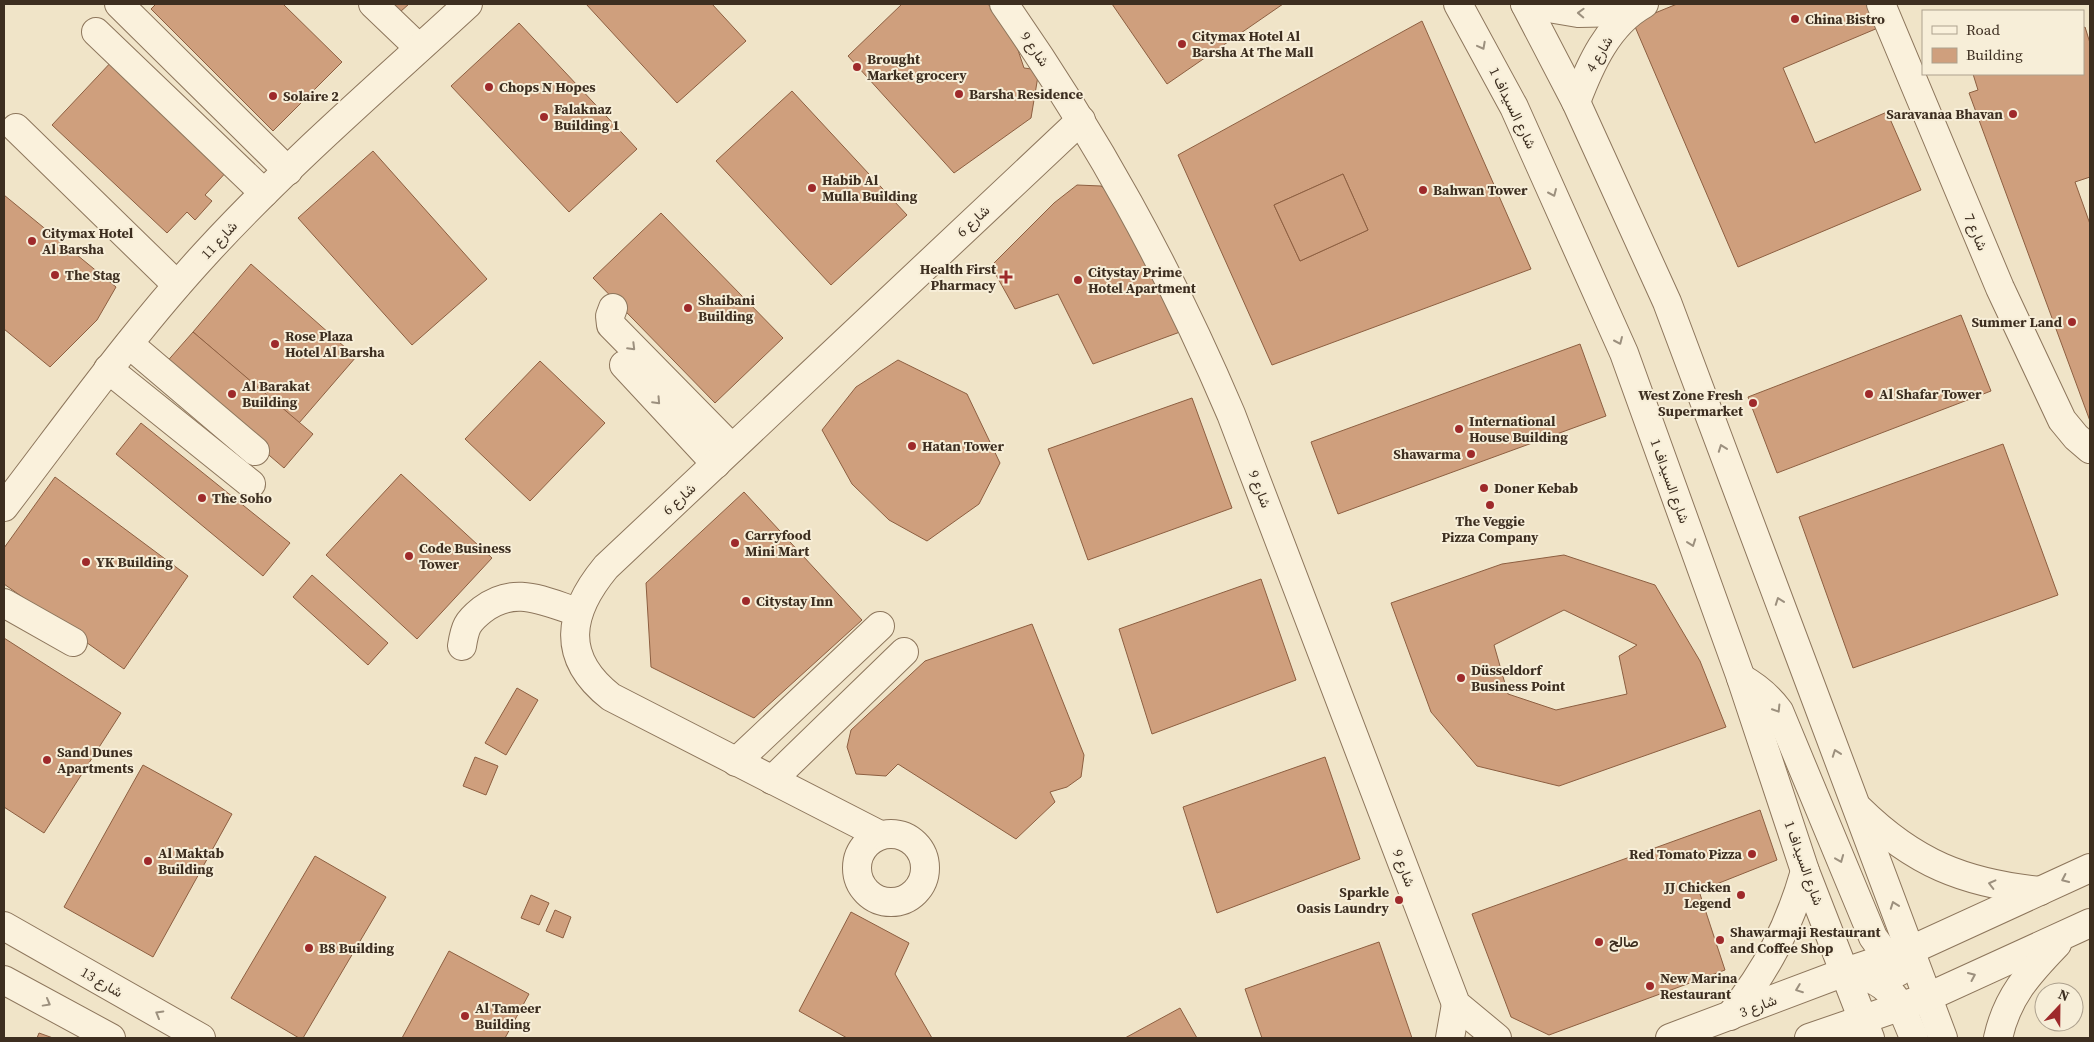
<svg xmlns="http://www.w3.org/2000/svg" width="2094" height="1042" font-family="'Source Serif 4',Vazirmatn,serif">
<rect width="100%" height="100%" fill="#f0e4c8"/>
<!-- building -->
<g fill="#cf9f7d" stroke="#8d5f41" fill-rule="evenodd">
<polygon points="156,4 283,4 342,62 273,131 151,9"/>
<polygon points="392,4 409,4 400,12"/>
<polygon points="586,4 712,4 746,41 677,103"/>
<polygon points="902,4 988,4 992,9 998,4 1017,47 1024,68 1039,70 1031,118 954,173 848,56"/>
<polygon points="1112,4 1283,4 1167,84"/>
<polygon points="1677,4 1876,4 1885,25 1783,68 1815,143 1887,112 1921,190 1738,267 1633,22"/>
<path d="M1422 21 1531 269 1272 365 1178 155ZM1343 174 1368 230 1300 261 1274 205Z"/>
<polygon points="519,23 637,149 569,212 451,86"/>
<polygon points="2085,27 2090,43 2090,177 2075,182 2090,224 2090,421 1969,93 1978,90 1973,74 2083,74 2083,28"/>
<polygon points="114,59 230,168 205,195 212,201 195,220 187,212 167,233 52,125"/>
<polygon points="792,91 907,215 831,285 716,161"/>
<polygon points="373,151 487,279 412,345 298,218"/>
<polygon points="1343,174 1368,230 1300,261 1274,205"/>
<polygon points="1077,185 1101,186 1120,201 1180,332 1093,364 1058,294 1015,309 991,266 1054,203"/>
<polygon points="4,195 116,287 97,320 50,367 4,329"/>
<polygon points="661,213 783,338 715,403 593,278"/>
<polygon points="251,264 356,357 299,423 193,332"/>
<polygon points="1961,315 1991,391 1777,473 1748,397"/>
<polygon points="193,332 313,434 284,468 164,365"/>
<polygon points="1580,344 1606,416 1338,514 1311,442"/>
<polygon points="898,360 967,394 1000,463 979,504 927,541 889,520 852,484 822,430 856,387"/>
<polygon points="540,361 605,423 530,501 465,439"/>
<polygon points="1192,398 1232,508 1088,560 1048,449"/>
<polygon points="141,423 290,543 263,576 116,454"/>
<polygon points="2003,444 2058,595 1853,668 1799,517"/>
<polygon points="401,474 492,558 417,639 326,555"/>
<polygon points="55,477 188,576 124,669 4,584 4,548"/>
<polygon points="744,492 862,620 754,718 651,667 646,583"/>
<path d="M1564 555 1655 585 1700 661 1726 727 1559 786 1477 766 1431 712 1391 603 1502 564ZM1564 610 1637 645 1619 656 1627 694 1556 710 1508 694 1494 645Z"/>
<polygon points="312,575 388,643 368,665 293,597"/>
<polygon points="1261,579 1296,680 1152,734 1119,629"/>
<polygon points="1032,624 1084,755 1081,777 1067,787 1050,792 1055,802 1016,839 898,764 886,776 856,774 847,747 851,730 925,661"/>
<polygon points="4,638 121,713 44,833 4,807"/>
<polygon points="517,688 538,700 506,755 485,743"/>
<polygon points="475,757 498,766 486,795 463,786"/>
<polygon points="1325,757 1360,859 1217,913 1183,807"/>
<polygon points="143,765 232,814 153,957 64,907"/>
<polygon points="1760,810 1777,860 1699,891 1725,970 1549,1035 1511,1017 1472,914"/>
<polygon points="315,856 386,897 303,1038 299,1038 231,998"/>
<polygon points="531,895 549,903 539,925 521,918"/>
<polygon points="555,910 571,917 563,938 546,931"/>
<polygon points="851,912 909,943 895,974 932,1038 847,1038 799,1011"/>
<polygon points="1379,942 1412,1038 1262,1038 1245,989"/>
<polygon points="449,951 529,994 505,1038 402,1038"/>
<polygon points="1180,1008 1197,1038 1125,1038"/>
<polygon points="39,1033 53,1038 37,1038"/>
</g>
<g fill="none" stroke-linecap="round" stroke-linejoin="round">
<defs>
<g id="minor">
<polyline points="119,4 288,171"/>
<polyline points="373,4 419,48"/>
<path d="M1004 4C1096 136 1168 266 1231 414L1456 1004 1497 1038"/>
<polyline points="1458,4 1514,107 1624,353 1741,678 1805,871 1870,1038"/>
<polyline points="1525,4 1576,102 1667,302 1943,1038"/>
<polyline points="1525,4 1578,13 1630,12"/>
<polyline points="1881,4 2000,288 2062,420 2076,437 2090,449"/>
<polyline points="96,32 264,193"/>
<path d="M1576 102C1590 65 1608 24 1644 4"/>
<polyline points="16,128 177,285"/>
<polyline points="613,308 610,316 611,325 732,448"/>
<polyline points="129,344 255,451"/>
<polyline points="624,365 716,464"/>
<polyline points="108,369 251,484"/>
<path d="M4 507C70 421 133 332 207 252 288 164 380 85 468 4"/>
<polyline points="4,603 73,642"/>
<path d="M462 646C465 627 467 622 482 610 515 585 542 601 578 612"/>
<path d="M1741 678C1757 687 1768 696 1779 711L1873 937 1898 972"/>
<polyline points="736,762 880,626"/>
<polyline points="772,780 904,652"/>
<path d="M1859 809C1914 863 1964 883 2040 891"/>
<circle cx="891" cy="868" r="34"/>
<path d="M880 835 611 697C560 657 568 613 606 567L1081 120"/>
<polyline points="4,926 201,1038"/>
<path d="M1845 972C1890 978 1899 1000 1914 1038"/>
<polyline points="4,980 111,1038"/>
<path d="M1730 1016C1767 970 1789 927 1805 871"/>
<polyline points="1450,1038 1456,1004"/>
<polyline points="1670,1038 1845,972 1911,950 2090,868"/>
<polyline points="1809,1038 1928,997 2090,923"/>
<path d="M1998 1038C2007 997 2028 974 2057 944"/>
</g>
</defs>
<!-- minor casing -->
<use href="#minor" stroke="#8d765c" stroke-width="30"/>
<!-- minor -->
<use href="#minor" stroke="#faf1dc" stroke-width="28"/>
</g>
<!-- one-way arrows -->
<defs><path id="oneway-chevron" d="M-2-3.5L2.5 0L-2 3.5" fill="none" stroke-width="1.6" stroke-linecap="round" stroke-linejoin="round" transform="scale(1.25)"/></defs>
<g stroke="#9c907e">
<use href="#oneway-chevron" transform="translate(1581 13) rotate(-178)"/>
<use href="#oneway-chevron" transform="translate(1482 46) rotate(62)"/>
<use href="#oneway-chevron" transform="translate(1553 193) rotate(66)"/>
<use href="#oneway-chevron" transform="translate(1619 341) rotate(66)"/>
<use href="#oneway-chevron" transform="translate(632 347) rotate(45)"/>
<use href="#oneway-chevron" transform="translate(657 401) rotate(47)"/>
<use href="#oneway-chevron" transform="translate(1722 448) rotate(-110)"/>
<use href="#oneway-chevron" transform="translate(1692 543) rotate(70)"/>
<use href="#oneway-chevron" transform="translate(1779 601) rotate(-110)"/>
<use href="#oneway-chevron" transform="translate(1777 709) rotate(58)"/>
<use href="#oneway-chevron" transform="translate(1836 753) rotate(-110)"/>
<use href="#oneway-chevron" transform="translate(1840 859) rotate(68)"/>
<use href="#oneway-chevron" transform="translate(2065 879) rotate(155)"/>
<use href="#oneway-chevron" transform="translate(1992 884) rotate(-166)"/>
<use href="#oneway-chevron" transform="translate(1894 905) rotate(-110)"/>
<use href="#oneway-chevron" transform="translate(1972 976) rotate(-24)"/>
<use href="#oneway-chevron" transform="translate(1799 989) rotate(159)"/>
<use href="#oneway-chevron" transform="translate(47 1003) rotate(29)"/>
<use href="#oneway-chevron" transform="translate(159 1014) rotate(-150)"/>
</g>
<!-- markers -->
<g fill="#9e2a2b" stroke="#f7eed8" stroke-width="2">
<circle cx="1795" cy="19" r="5"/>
<circle cx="1182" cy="44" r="5"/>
<circle cx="857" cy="67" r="5"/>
<circle cx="489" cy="87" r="5"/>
<circle cx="959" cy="94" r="5"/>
<circle cx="273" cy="96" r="5"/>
<circle cx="2013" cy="114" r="5"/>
<circle cx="544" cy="117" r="5"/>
<circle cx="812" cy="188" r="5"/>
<circle cx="1423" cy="190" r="5"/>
<circle cx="32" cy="241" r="5"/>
<circle cx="55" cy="275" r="5"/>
<path d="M1003.5 269.5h5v5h5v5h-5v5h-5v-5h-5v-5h5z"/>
<circle cx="1078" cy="280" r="5"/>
<circle cx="688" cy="308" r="5"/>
<circle cx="2072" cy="322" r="5"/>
<circle cx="275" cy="344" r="5"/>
<circle cx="232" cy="394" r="5"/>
<circle cx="1869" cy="394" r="5"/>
<circle cx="1753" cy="403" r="5"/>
<circle cx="1459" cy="429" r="5"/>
<circle cx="912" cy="446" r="5"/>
<circle cx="1471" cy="454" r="5"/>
<circle cx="1484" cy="488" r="5"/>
<circle cx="202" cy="498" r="5"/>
<circle cx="1490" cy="505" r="5"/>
<circle cx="735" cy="543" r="5"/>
<circle cx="409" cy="556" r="5"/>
<circle cx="86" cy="562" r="5"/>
<circle cx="746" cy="601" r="5"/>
<circle cx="1461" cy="678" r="5"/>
<circle cx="47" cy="760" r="5"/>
<circle cx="1752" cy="854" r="5"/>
<circle cx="148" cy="861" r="5"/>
<circle cx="1741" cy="895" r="5"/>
<circle cx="1399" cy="900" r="5"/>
<circle cx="1720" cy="940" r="5"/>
<circle cx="1599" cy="942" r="5"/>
<circle cx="309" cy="948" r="5"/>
<circle cx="1650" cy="986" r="5"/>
<circle cx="465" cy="1016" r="5"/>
</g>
<g text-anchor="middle" stroke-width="4" stroke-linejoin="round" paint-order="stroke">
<!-- poi labels -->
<g font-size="14" font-weight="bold" fill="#3d2e20" stroke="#f7eed8" text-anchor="start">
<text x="1805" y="24">China Bistro</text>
<text x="1192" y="41">Citymax Hotel Al<tspan x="1192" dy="16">Barsha At The Mall</tspan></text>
<text x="867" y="64">Brought<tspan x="867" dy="16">Market grocery</tspan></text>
<text x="499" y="92">Chops N Hopes</text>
<text x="969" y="99">Barsha Residence</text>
<text x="283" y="101">Solaire 2</text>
<text x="554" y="114">Falaknaz<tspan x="554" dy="16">Building 1</tspan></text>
<text x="2003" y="119" text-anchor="end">Saravanaa Bhavan</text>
<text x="822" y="185">Habib Al<tspan x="822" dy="16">Mulla Building</tspan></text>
<text x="1433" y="195">Bahwan Tower</text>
<text x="42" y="238">Citymax Hotel<tspan x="42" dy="16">Al Barsha</tspan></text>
<text x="996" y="274" text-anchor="end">Health First<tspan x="996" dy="16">Pharmacy</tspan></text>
<text x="1088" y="277">Citystay Prime<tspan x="1088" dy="16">Hotel Apartment</tspan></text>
<text x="65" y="280">The Stag</text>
<text x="698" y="305">Shaibani<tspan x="698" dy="16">Building</tspan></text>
<text x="2062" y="327" text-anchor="end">Summer Land</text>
<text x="285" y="341">Rose Plaza<tspan x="285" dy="16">Hotel Al Barsha</tspan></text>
<text x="242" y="391">Al Barakat<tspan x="242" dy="16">Building</tspan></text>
<text x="1879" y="399">Al Shafar Tower</text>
<text x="1743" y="400" text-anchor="end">West Zone Fresh<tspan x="1743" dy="16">Supermarket</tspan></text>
<text x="1469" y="426">International<tspan x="1469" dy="16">House Building</tspan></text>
<text x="922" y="451">Hatan Tower</text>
<text x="1461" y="459" text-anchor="end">Shawarma</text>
<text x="1494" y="493">Doner Kebab</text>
<text x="212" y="503">The Soho</text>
<text x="1490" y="526" text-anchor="middle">The Veggie<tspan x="1490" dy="16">Pizza Company</tspan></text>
<text x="745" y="540">Carryfood<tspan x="745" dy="16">Mini Mart</tspan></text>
<text x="419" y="553">Code Business<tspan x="419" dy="16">Tower</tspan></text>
<text x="96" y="567">YK Building</text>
<text x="756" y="606">Citystay Inn</text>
<text x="1471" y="675">Düsseldorf<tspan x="1471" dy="16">Business Point</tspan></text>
<text x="57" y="757">Sand Dunes<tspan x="57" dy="16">Apartments</tspan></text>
<text x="158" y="858">Al Maktab<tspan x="158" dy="16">Building</tspan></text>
<text x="1742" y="859" text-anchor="end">Red Tomato Pizza</text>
<text x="1731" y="892" text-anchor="end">JJ Chicken<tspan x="1731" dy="16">Legend</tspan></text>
<text x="1389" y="897" text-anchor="end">Sparkle<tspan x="1389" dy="16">Oasis Laundry</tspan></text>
<text x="1730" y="937">Shawarmaji Restaurant<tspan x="1730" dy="16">and Coffee Shop</tspan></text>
<text x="1609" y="947">صالح</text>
<text x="319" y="953">B8 Building</text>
<text x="1660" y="983">New Marina<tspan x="1660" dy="16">Restaurant</tspan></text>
<text x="475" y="1013">Al Tameer<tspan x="475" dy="16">Building</tspan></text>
</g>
<!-- street labels -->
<g font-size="14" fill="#3d2e20" stroke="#f7eed8">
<text transform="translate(1035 49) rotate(56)" y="5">شارع 9</text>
<text transform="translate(1599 54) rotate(-59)" y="5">شارع 4</text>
<text transform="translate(1513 108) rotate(64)" y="5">شارع السيداف 1</text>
<text transform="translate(973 221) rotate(-43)" y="5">شارع 6</text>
<text transform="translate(1976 232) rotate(67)" y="5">شارع 7</text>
<text transform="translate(219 240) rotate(-47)" y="5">شارع 11</text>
<text transform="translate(1670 481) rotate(70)" y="5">شارع السيداف 1</text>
<text transform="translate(1260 489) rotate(69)" y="5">شارع 9</text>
<text transform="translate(679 499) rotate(-43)" y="5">شارع 6</text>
<text transform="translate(1804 863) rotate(70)" y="5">شارع السيداف 1</text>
<text transform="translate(1404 868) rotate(69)" y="5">شارع 9</text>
<text transform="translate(102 982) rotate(30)" y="5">شارع 13</text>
<text transform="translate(1758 1006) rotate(-21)" y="5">شارع 3</text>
</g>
</g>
<!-- border -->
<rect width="2094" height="1042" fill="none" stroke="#3d2e20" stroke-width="10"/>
<!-- legend -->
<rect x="1922" y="10" width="162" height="65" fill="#f7eed8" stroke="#ada18e"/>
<rect x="1932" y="26" width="25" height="8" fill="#faf1dc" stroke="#ada18e"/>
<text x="1966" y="35" font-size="15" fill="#3d2e20">Road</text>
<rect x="1932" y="48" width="25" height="15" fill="#cf9f7d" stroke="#ada18e"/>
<text x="1966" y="60" font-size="15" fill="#3d2e20">Building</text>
<!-- north arrow -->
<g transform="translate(2059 1007) rotate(22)"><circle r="24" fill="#f7eed8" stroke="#ada18e"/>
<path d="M0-4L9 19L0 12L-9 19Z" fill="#9e2a2b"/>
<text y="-8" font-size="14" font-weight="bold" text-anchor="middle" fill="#3d2e20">N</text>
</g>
</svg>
